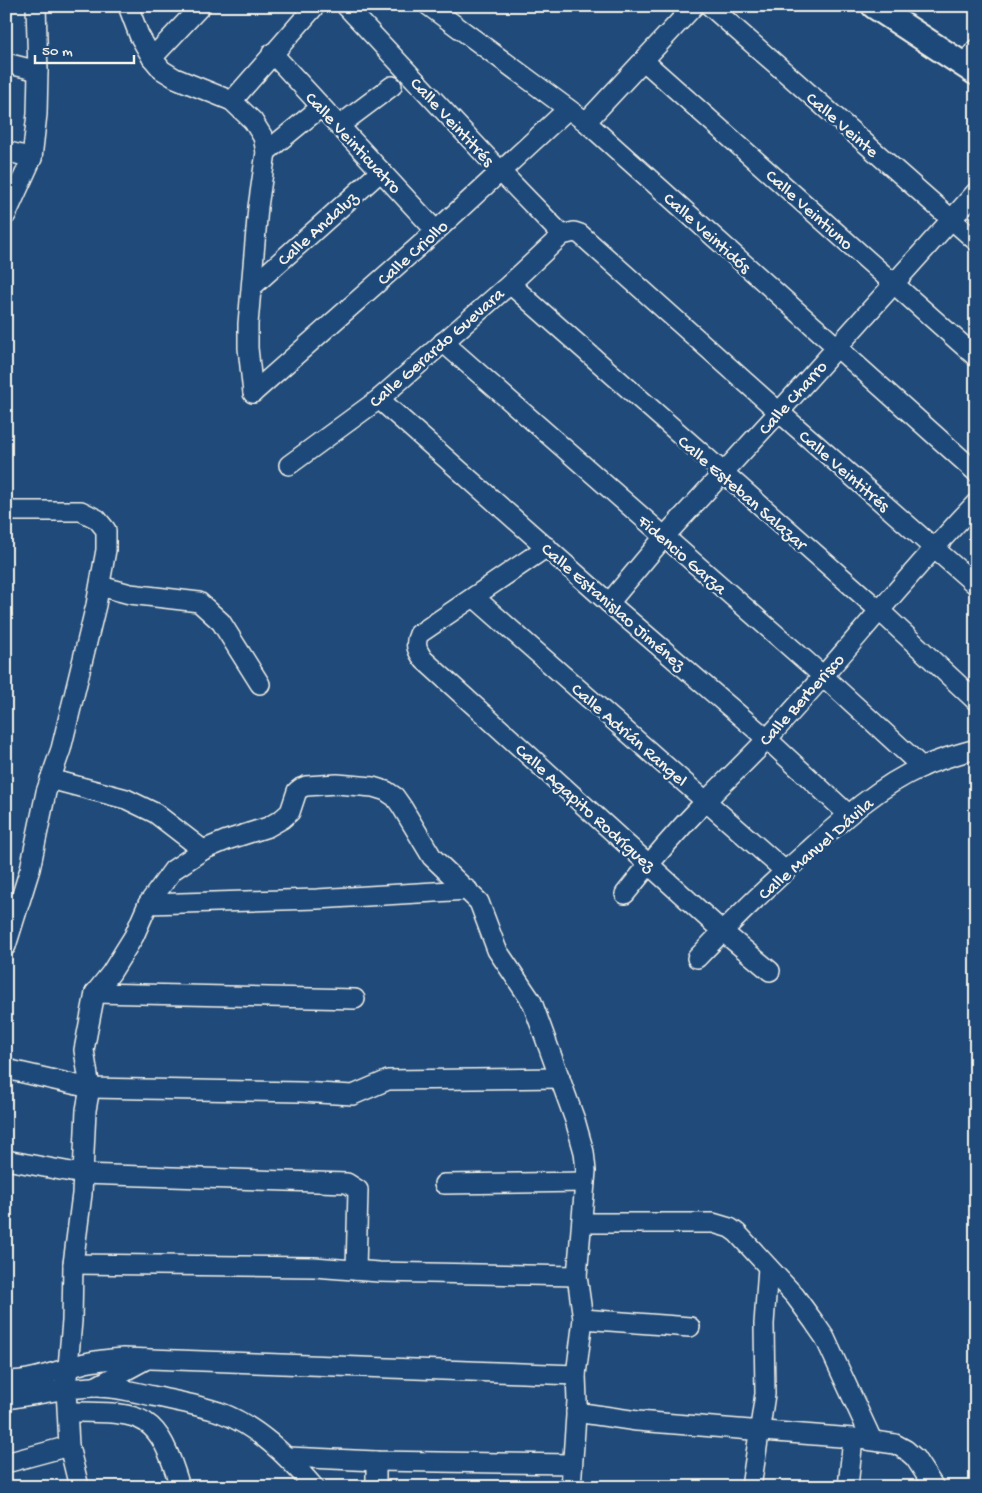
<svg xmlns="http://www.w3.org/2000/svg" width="982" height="1493" font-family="'Gochi Hand',sans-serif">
<rect width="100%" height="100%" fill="#1f4a7a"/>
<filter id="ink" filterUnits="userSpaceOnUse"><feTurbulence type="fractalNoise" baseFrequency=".02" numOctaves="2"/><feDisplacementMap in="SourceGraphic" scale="10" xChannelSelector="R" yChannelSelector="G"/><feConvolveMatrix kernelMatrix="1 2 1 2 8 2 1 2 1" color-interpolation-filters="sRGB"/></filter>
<g filter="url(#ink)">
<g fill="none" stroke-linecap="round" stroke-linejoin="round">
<defs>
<g id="minor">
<polyline points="128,6 139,35 152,58 162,70 175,78 232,101 253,121 263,137 266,152 258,207 248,324 248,348 253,393"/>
<polyline points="346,6 501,172 562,235"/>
<polyline points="429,6 586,122 976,472"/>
<polyline points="710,6 976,241"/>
<polyline points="272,53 436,231"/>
<polyline points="152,58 201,6"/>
<polyline points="644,61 976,357"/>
<polyline points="6,63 38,71"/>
<polyline points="964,65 976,49"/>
<polyline points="232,101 315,6"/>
<polyline points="586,122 694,6"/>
<polyline points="340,125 392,86"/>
<polyline points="6,151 32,158"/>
<polyline points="266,152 321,107"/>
<polyline points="6,215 32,158 37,114 38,71 36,6"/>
<polyline points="510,284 880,611 976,701"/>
<polyline points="253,286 381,171"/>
<polyline points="443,342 823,676 922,767"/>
<polyline points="253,393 436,231 568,109"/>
<polyline points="379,399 609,603 767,739 848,814"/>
<polyline points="289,465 379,399 510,284 562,235 574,232 580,234 779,412 976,585"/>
<polyline points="6,511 81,511 97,519 106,530 106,550 96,605 61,749 46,792 30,869 6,946"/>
<path d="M547 547 419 634C414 644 417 651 424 660L722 931 770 971"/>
<polyline points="100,586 130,594 199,602 221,622 260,684"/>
<polyline points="474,597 785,871"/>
<polyline points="609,603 664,537 779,412 976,192"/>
<polyline points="50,779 126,799 155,813 203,850"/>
<path d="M625 894C650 862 678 830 707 800 727 779 748 760 768 738 839 661 904 578 976 503"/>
<polyline points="148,904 317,899 468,890"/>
<path d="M697 958C733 920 770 884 809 850 843 819 879 786 922 767 939 759 958 754 976 749"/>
<polyline points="95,993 355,999"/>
<polyline points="6,1069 90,1088 300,1092 353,1095 388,1080 560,1078"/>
<polyline points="6,1160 82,1174 347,1183 358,1190 356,1270"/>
<polyline points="444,1184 585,1182"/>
<polyline points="582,1223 713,1223 730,1228 737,1233 795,1296 814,1322 825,1338 872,1440"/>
<polyline points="73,1264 314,1267 379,1272 577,1276"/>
<polyline points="583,1319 690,1327"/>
<path d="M6 1381C35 1381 58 1370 85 1363 98 1360 111 1359 124 1358L576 1375"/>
<polyline points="95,1387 147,1359"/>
<path d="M6 1399C35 1395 64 1388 93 1387 113 1386 134 1392 153 1396 175 1401 198 1405 219 1412 258 1426 288 1457 314 1487"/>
<path d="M68 1412C143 1413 157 1410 180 1487"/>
<polyline points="576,1412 637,1421 853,1438 895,1444 906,1450 915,1458 934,1487"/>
<polyline points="288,1457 376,1461 572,1464"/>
<polyline points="376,1461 376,1487"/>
<polyline points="6,1463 69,1446"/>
<polyline points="79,1487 69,1446 66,1389 72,1321 73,1264 82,1194 86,1110 90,1088 84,1050 95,993 111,973 134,936 148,904 173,870 203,850 227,840 268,827 282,819 290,812 297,791 301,788 306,786 337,784 373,787 386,791 395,797 402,807 432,857 479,902 497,950 532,1002 575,1120 584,1152 586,1171 577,1276 583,1319 576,1375 577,1401 571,1487"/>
<polyline points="751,1487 765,1394 764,1324 768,1267"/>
<polyline points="848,1487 853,1438"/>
</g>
<polyline id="major" points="874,6 976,73"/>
</defs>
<!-- minor casing -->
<use href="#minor" stroke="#f4f1e8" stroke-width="22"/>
<!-- major casing -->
<use href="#major" stroke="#f4f1e8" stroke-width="28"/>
<!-- minor -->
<use href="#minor" stroke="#1f4a7a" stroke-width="19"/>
<!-- major -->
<use href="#major" stroke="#1f4a7a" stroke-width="24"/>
</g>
</g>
<g text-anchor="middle" stroke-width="5" stroke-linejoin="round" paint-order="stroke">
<!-- street labels -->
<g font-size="18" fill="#f4f1e8" stroke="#1f4a7a">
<text transform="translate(453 121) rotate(47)" y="6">Calle Veintitrés</text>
<text transform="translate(843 124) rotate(41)" y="6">Calle Veinte</text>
<text transform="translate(354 142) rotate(47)" y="6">Calle Veinticuatro</text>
<text transform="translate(810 209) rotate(42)" y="6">Calle Veintiuno</text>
<text transform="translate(317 228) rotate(-42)" y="6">Calle Andaluz</text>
<text transform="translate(708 232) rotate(42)" y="6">Calle Veintidós</text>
<text transform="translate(412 252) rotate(-42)" y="6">Calle Criollo</text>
<text transform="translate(436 347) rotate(-41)" y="6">Calle Gerardo Guevara</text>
<text transform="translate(792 397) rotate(-48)" y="6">Calle Charro</text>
<text transform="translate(845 470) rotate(41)" y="6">Calle Veintitrés</text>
<text transform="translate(743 492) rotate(41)" y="6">Calle Esteban Salazar</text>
<text transform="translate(683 554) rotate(41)" y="6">Fidencio Garza</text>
<text transform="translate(614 606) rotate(41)" y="6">Calle Estanislao Jiménez</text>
<text transform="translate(801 699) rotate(-48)" y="6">Calle Berberisco</text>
<text transform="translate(630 734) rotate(41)" y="6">Calle Adrián Rangel</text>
<text transform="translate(586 807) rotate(42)" y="6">Calle Agapito Rodríguez</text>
<text transform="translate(815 848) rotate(-41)" y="6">Calle Manuel Dávila</text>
</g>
</g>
<!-- margin -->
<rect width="982" height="1493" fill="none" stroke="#1f4a7a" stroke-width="25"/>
<rect x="12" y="12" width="957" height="1468" fill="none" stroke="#f4f1e8" stroke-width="2" filter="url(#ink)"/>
<!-- scale -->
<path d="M35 55v8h99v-8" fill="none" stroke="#f4f1e8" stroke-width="2.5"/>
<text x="42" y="55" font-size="15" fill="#f4f1e8" stroke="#1f4a7a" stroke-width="4" paint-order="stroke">50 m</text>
</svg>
